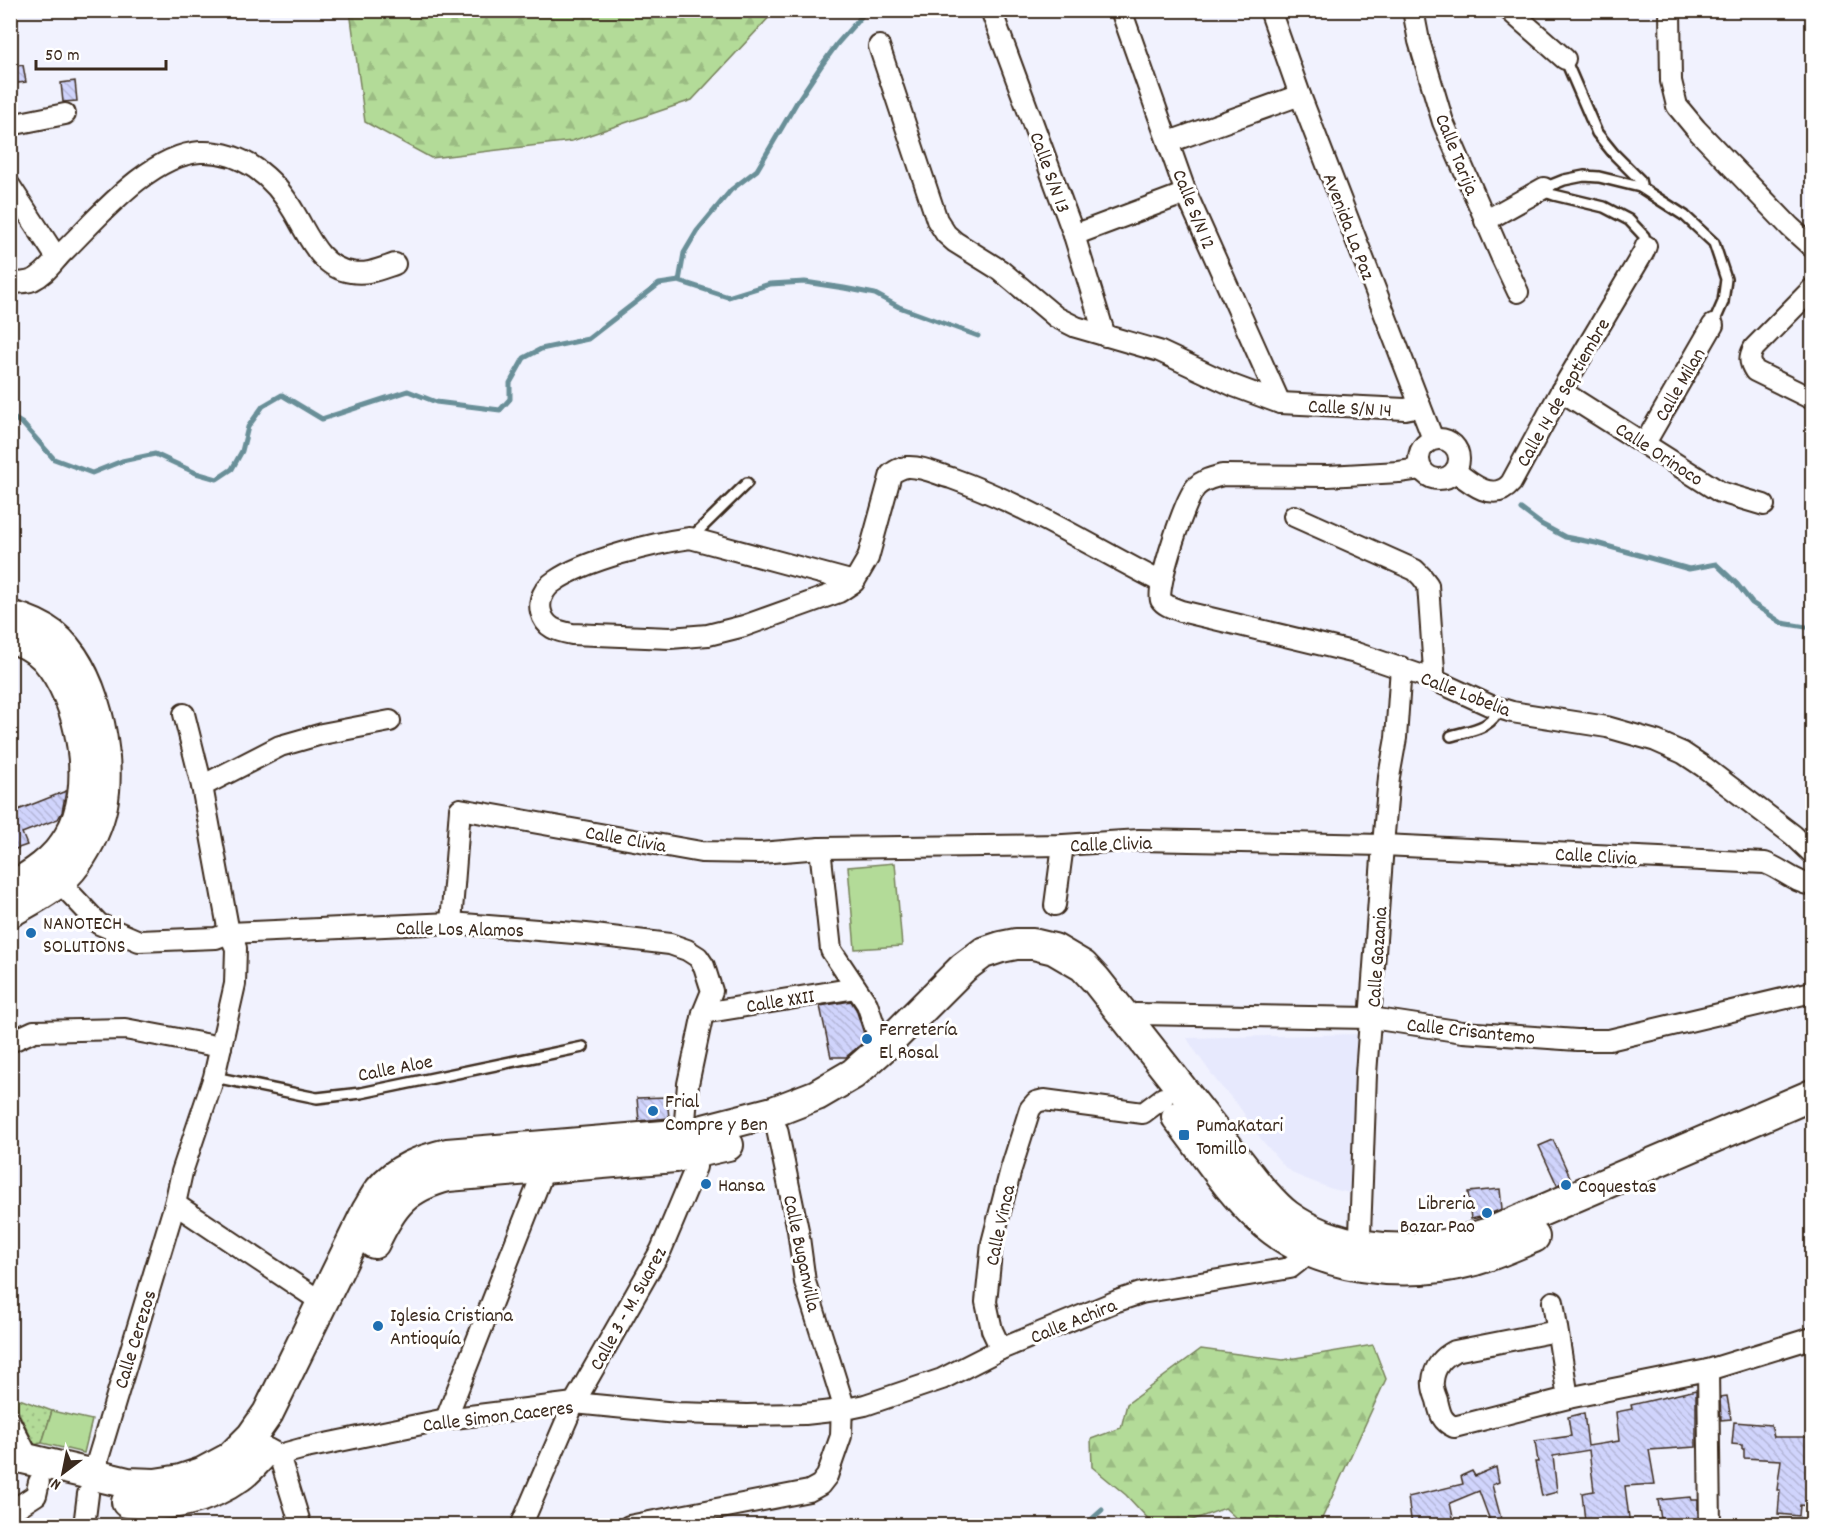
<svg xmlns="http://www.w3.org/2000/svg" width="1823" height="1536" font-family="Dekko,sans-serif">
<defs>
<pattern id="grass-dots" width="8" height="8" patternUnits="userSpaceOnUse" patternTransform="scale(1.5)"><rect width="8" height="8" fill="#b3db98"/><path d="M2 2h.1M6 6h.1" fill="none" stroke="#9bbc83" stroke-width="1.8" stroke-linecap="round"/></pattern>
<pattern id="forest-firs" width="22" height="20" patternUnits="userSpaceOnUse" patternTransform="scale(1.5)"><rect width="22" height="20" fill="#b3db98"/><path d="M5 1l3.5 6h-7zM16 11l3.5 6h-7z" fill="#9bbc83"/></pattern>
<pattern id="building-back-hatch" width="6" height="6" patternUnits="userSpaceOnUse" patternTransform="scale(1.5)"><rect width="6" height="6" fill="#d0d4fc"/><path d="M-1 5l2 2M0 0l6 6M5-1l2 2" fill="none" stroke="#b4b6d8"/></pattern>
</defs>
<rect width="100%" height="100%" fill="#f1f2fe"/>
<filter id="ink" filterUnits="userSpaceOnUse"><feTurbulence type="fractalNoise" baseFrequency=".0167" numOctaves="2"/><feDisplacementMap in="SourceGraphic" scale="12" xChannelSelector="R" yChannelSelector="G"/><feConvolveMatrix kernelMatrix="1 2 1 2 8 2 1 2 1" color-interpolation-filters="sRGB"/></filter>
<g filter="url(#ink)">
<!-- built -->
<polygon fill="#e7e9fd" points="1359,1034 1350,1193 1332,1189 1296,1175 1285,1167 1261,1139 1238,1105 1218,1083 1193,1048 1187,1038"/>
<!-- grass -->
<polygon fill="url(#grass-dots)" stroke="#77825b" stroke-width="1.5" points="11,1397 14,1397 52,1411 42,1443 35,1445"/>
<!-- forest -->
<g fill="url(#forest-firs)" stroke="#77825b" stroke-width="1.5">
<polygon points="350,11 350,10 775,11 692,100 572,141 431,158 365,122"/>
<polygon points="1373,1345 1386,1379 1319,1525 1244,1525 1225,1508 1179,1525 1154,1525 1126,1495 1092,1467 1091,1439 1121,1428 1127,1404 1201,1349 1283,1360"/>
</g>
<!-- pitch -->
<g fill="#b3db98" stroke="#77825b" stroke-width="1.5">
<polygon points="895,863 902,946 855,949 848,867"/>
<polygon points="52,1411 92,1420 84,1453 42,1443"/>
</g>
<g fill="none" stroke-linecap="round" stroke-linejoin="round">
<!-- stream -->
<g stroke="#698f98" stroke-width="5">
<polyline points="679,281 684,253 697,231 731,190 757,170 797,102 821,66 837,44 867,10"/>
<polyline points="10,416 23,424 54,459 92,473 122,461 155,454 196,473 217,479 232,469 242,451 248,427 263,406 282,395 322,419 408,391 436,402 500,410 510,399 510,383 524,358 541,349 588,339 659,284 679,281 728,297 770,284 805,282 844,288 875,294 899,307 978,336"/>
<polyline points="1521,509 1541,524 1565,537 1596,543 1689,569 1716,564 1737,584 1752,603 1782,623 1812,628"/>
<polyline points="1084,1526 1102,1510"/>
</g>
</g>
<!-- building -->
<g fill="url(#building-back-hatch)" stroke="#3b2a1e" stroke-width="1.5">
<polygon points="23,65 26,82 10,84 10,67"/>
<polygon points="75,81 77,101 63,102 61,83"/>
<polygon points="66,791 62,812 58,819 22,833 27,845 10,851 10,807 13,812"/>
<polygon points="851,1001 856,1009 866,1040 846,1057 831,1057 820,1006"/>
<polygon points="667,1097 669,1118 639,1121 637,1098"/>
<polygon points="1553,1140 1571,1179 1557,1185 1539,1146"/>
<polygon points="1500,1189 1502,1209 1481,1217 1471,1219 1468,1192"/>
<polygon points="1696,1390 1696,1447 1649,1450 1655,1484 1625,1486 1630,1526 1599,1526 1598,1519 1585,1521 1582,1493 1594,1491 1589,1450 1553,1456 1557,1492 1542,1496 1535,1462 1538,1462 1535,1441 1571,1436 1568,1417 1584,1413 1588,1446 1619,1441 1616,1412 1632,1409 1631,1405"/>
<polygon points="1727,1396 1731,1419 1721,1420 1720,1397"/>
<polygon points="1734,1422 1771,1425 1774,1437 1812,1437 1812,1484 1811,1492 1809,1494 1807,1506 1800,1505 1799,1516 1778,1514 1780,1490 1777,1490 1781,1460 1744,1458 1744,1449 1742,1449 1742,1445 1732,1444"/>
<polygon points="1496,1467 1499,1482 1492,1485 1503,1526 1492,1526 1479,1491 1450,1503 1454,1522 1439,1526 1412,1526 1408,1497 1463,1484 1461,1476 1472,1471 1475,1476"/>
<polygon points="1690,1497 1691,1500 1698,1500 1698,1526 1662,1526 1658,1500"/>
</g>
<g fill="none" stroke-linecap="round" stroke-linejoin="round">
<defs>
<g id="lane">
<polyline points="1565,59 1597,133 1614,154 1640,180 1641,184 1640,187"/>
<polyline points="1646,246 1644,236 1629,220 1604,207 1554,195 1548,193 1544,188 1564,180 1584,176 1599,177 1640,187 1685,216 1714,243 1726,279 1723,302 1713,325"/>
<polyline points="691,538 747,483"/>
<path d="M1451 736C1470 730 1492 729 1499 708"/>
<polyline points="214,1077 317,1098 361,1093 583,1047"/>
</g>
<g id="street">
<polyline points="991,10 1074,235 1105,336"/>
<polyline points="1121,10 1186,193 1280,403"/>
<polyline points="1270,10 1300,95 1433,439"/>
<polyline points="1413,10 1419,41 1443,122 1502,258 1518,292"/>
<polyline points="1509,10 1565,59"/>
<polyline points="1670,10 1671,81 1677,106 1696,129 1790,227 1812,247"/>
<polyline points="879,46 937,220 946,234 955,242 1000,270 1056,317 1076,327 1159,351 1234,386 1280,403 1405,409 1420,406"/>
<polyline points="10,125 65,114"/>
<polyline points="1169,142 1300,95"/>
<polyline points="10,186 57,258"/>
<polyline points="1485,221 1544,188"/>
<polyline points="1074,235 1186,193"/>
<path d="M10 283C18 283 26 283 33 280 46 274 53 262 63 252 97 219 149 155 200 152 242 150 274 177 294 212 308 235 320 268 351 272 367 275 380 269 395 264"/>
<path d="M1812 289 1754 348C1749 357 1749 362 1755 371L1812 399"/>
<polyline points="1561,391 1720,492 1764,505"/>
<circle cx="1439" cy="459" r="20"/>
<polyline points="1645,443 1713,325"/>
<path d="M1420 469 1399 472 1328 476 1222 475C1213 478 1204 479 1197 486 1186 495 1155 589 1161 600 1165 606 1174 608 1181 611L1356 653 1432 679 1489 705 1512 712 1607 727 1656 741 1683 753 1704 767 1793 835 1812 853"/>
<path d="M1455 471C1471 484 1494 503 1511 483L1561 391 1643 253 1646 246"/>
<polyline points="1294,516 1415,570 1422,577 1428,585 1434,670 1432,679"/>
<path d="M854 582 690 538C654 543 585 560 555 581 544 588 538 600 541 612 545 628 557 631 572 634L670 638 708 635 744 626 839 592 854 582 868 558 891 474C897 470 900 468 907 467 922 466 937 474 951 478 1025 504 1092 547 1161 582"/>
<polyline points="202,786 280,746 322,734 390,721"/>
<polyline points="820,848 831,950 867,1004 877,1033 887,1044"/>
<polyline points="61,879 67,890 99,924 139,941 216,938 229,933 451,923 586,934 670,944 687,950 698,957 704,966 712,991 703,1013 688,1084 685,1121 688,1134"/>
<polyline points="1055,905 1063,845"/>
<path d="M451 923 460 809 701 852 760 853 820 848 1063 845 1139 840 1383 845 1765 863C1782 869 1795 883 1812 885"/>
<polyline points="703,1013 856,988"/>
<polyline points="1124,1016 1136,1014 1371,1018 1463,1032 1577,1040 1609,1040 1812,992"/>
<polyline points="10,1042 34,1031 125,1029 221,1047"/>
<polyline points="175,1204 323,1303"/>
<polyline points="1350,1242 1360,1234 1366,1074 1383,845 1389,777 1396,738 1401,667"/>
<polyline points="1553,1302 1568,1398"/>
<path d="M1557 1331 1455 1351C1443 1357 1434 1367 1433 1381 1432 1387 1435 1395 1437 1400 1440 1413 1441 1421 1454 1427L1568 1398 1708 1370 1812 1338"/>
<polyline points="1001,1349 992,1330 986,1302 992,1243 1011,1169 1030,1109 1036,1102 1044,1100 1143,1113 1163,1098"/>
<polyline points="1708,1370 1710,1526"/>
<polyline points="446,1419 540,1180 542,1167"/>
<polyline points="10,1422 24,1449 22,1458"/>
<polyline points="268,1449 279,1455 301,1449 446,1419 574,1403 677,1413 747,1415 805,1414 841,1410 865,1405 942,1379 1001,1349 1117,1301 1141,1293 1290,1268 1299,1261 1305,1250"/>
<polyline points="279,1455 301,1526"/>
<polyline points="93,1475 175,1204 182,1172 214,1077 235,984 236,948 229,933 202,786 184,714"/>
<polyline points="10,1510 16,1508 36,1495 39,1482"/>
<polyline points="84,1526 88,1494"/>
<polyline points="521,1526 574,1403 661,1250 696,1167 693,1154"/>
<polyline points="629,1526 809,1491 820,1485 827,1476 841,1436 842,1400 805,1282 798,1230 777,1129"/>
</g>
<g id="primary">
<path d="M10 616C25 620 39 625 52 635 94 668 112 754 102 805 98 825 88 846 76 863 60 886 34 898 10 912"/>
<path d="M10 637C23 641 36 648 46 658 82 699 99 789 69 837 55 861 33 875 10 888"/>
<path d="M1177 1117C1204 1151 1228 1190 1260 1219 1316 1271 1404 1279 1475 1260 1495 1254 1515 1245 1534 1237"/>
<path d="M374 1243C392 1205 405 1187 448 1176L675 1157 728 1145"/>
<path d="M10 1455 128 1483 155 1484 181 1480 202 1473 230 1458 252 1436 268 1413 367 1211C371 1205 375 1196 380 1190 397 1169 422 1160 447 1154L688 1134 773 1112 817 1095 853 1074 887 1044 963 968 983 953 1001 947 1016 944H1033L1054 949 1083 966 1096 980 1259 1187C1268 1197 1277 1208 1288 1216 1332 1248 1392 1253 1443 1245 1460 1243 1476 1237 1492 1232L1812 1095"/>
<path d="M127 1502C167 1508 207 1500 240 1476 249 1470 256 1460 264 1453"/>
</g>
</defs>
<!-- lane casing -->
<use href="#lane" stroke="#3b2a1e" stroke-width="14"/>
<!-- street casing -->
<use href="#street" stroke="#3b2a1e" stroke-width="24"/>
<!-- primary casing -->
<use href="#primary" stroke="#3b2a1e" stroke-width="34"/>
<!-- lane -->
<use href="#lane" stroke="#fff" stroke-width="9"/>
<!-- street -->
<use href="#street" stroke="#fff" stroke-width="20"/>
<!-- primary -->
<use href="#primary" stroke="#fff" stroke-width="30"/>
</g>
</g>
<!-- markers -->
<g fill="#1f6fb2" stroke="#fff" stroke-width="2">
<circle cx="31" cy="933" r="6"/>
<circle cx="867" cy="1039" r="6"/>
<circle cx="653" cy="1111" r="6"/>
<rect x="1178" y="1129" width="12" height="12" rx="3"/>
<circle cx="706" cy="1184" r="6"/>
<circle cx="1566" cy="1185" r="6"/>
<circle cx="1487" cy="1213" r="6"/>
<circle cx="378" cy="1326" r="6"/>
</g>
<g text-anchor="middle" stroke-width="6" stroke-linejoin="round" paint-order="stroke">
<!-- street labels -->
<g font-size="20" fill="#3b2a1e" stroke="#fff">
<text transform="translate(1458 154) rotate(68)" y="7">Calle Tarija</text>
<text transform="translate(1051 172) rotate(70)" y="7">Calle S/N 13</text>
<text transform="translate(1195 209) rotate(68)" y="7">Calle S/N 12</text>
<text transform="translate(1350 226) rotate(69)" y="7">Avenida La Paz</text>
<text transform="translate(1679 384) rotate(-60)" y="7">Calle Milan</text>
<text transform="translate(1562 392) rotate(-60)" y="7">Calle 14 de Septiembre</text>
<text transform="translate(1350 407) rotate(3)" y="7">Calle S/N 14</text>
<text transform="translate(1660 453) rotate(33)" y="7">Calle Orinoco</text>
<text transform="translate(1466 693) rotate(21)" y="7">Calle Lobelia</text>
<text transform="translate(626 838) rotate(10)" y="7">Calle Clivia</text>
<text transform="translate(1111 843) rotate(-2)" y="7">Calle Clivia</text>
<text transform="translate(1596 855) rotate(3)" y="7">Calle Clivia</text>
<text transform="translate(460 928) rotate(1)" y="7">Calle Los Alamos</text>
<text transform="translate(1376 957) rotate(-86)" y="7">Calle Gazania</text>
<text transform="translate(780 1000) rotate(-9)" y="7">Calle XXII</text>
<text transform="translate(1471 1030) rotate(6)" y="7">Calle Crisantemo</text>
<text transform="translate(395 1067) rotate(-11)" y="7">Calle Aloe</text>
<text transform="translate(999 1225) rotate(-78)" y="7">Calle Vinca</text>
<text transform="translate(803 1253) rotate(78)" y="7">Calle Buganvilla</text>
<text transform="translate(627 1308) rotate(-61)" y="7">Calle 3 - M. Suarez</text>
<text transform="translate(1073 1320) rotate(-22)" y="7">Calle Achira</text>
<text transform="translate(134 1339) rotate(-73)" y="7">Calle Cerezos</text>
<text transform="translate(498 1415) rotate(-7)" y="7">Calle Simon Caceres</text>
</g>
<!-- poi labels -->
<g font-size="20" fill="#3b2a1e" stroke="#fff" text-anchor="start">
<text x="43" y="929">NANOTECH<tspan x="43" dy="23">SOLUTIONS</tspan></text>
<text x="879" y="1035">Ferretería<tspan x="879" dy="23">El Rosal</tspan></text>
<text x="665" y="1107">Frial<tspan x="665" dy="23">Compre y Ben</tspan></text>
<text x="1196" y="1131">PumaKatari<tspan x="1196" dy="23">Tomillo</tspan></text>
<text x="718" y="1191">Hansa</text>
<text x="1578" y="1192">Coquestas</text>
<text x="1475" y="1209" text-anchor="end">Libreria<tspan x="1475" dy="23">Bazar Pao</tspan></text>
<text x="390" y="1321">Iglesia Cristiana<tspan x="390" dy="23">Antioquía</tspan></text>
</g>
</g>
<!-- margin -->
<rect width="1823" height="1536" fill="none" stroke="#fff" stroke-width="36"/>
<rect x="18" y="18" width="1787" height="1500" fill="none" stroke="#3b2a1e" stroke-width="2" filter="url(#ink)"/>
<!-- north arrow -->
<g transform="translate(63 1473) rotate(212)" stroke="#ffffff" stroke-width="4.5" paint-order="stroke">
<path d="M0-4.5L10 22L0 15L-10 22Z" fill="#3b2a1e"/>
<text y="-9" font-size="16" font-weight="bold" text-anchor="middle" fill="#3b2a1e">N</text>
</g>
<!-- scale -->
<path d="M36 60v9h130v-9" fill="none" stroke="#3b2a1e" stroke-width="3"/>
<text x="45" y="60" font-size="18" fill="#3b2a1e" stroke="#ffffff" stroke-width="4.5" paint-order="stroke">50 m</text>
</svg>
